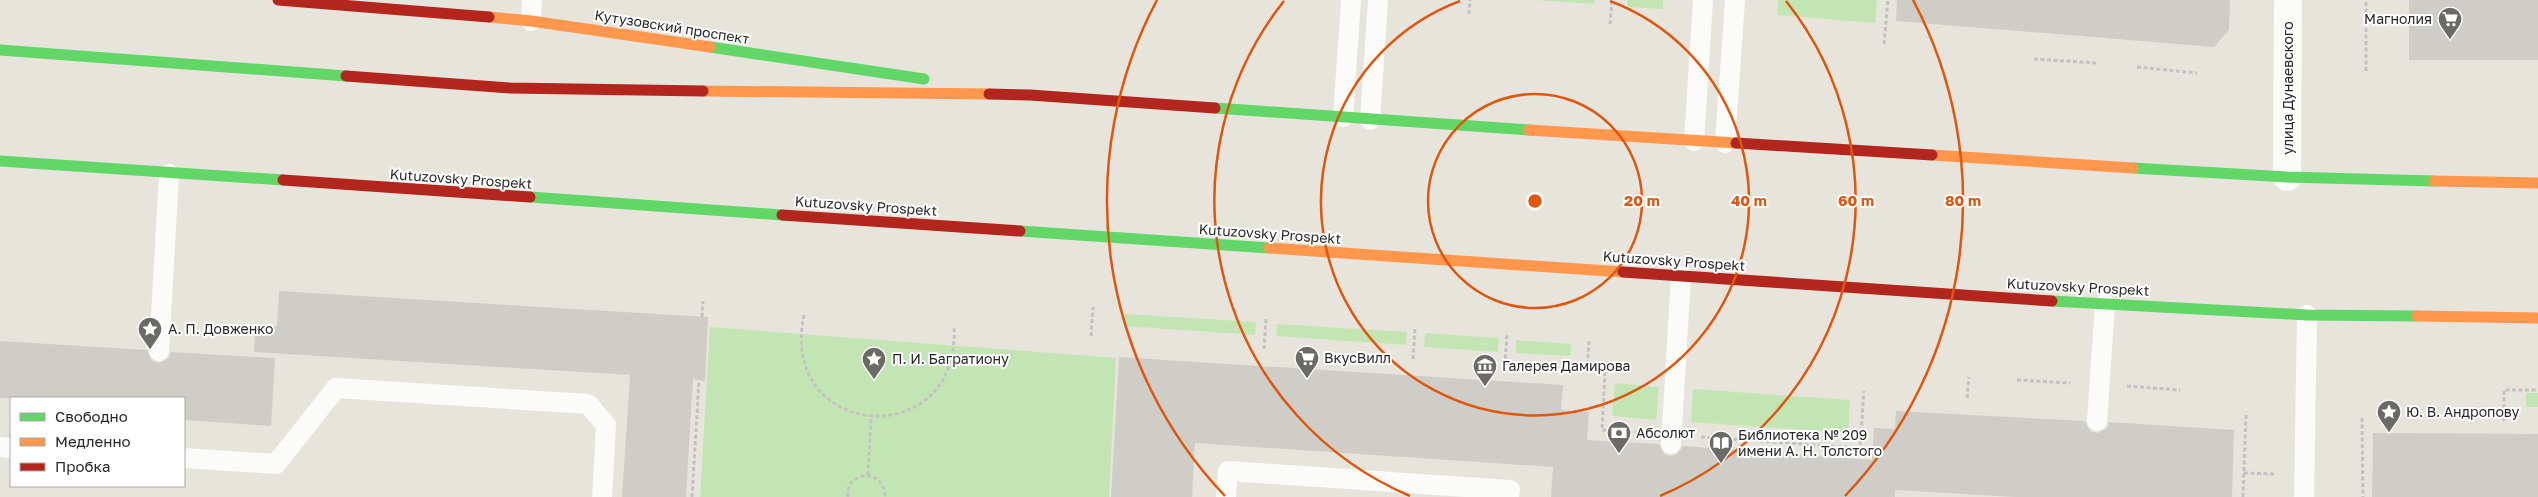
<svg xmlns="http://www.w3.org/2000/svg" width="2538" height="497" font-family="'Golos Text',sans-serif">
<rect width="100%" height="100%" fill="#e7e4dc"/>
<!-- green -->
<g fill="#c3e5b3">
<polygon points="1536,0 1595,0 1594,4"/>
<polygon points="1628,0 1663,0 1663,9 1627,7"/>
<polygon points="1778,0 1877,0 1875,23 1777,15"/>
<polygon points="1125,314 1256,322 1255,335 1124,326"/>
<polygon points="1277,324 1407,332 1406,345 1276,336"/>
<polygon points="710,327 1116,358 1109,497 700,497"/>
<polygon points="1425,333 1499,338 1498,352 1424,347"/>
<polygon points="1516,340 1571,344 1570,356 1516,353"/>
<polygon points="1615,383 1659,387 1656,420 1612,416"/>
<polygon points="1693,389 1850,400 1848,433 1691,422"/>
<rect x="2526" y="393" width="12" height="14"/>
</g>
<!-- building -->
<g fill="#cfcdc8">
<polygon points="1897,0 2230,0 2229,30 2214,47 1896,21"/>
<rect x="2409" y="0" width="129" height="60"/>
<polygon points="279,291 708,317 705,381 693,379 686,497 622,497 630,375 254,352 255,325 277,326"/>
<polygon points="0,341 147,350 152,361 159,363 169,358 171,352 275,358 271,426 184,420 184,398 0,398"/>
<polygon points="1119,357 1563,385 1561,410 1589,412 1587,440 1659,444 1664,454 1670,456 1677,454 1683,446 1872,460 1874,428 1895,429 1896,411 2085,421 2090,431 2097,433 2107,428 2109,422 2234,430 2232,497 2014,497 1895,490 1895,497 1551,497 1553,467 1195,443 1192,497 1111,497"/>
<polygon points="2373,433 2538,434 2538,497 2372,497"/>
</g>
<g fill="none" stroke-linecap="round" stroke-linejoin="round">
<!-- path -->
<g stroke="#c4c3c3" stroke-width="3" stroke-dasharray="4 2.5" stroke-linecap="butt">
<polyline points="1469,14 1470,0"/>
<polyline points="1610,24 1612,0"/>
<polyline points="1884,44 1888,0"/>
<polyline points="2034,59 2096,63"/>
<polyline points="2137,67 2197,73"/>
<polyline points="2366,71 2366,0"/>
<path d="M804 315C777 440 961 455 954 326"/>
<polyline points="702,317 703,301"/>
<polyline points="1091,336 1093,307"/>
<polyline points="1264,349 1266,318"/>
<polyline points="1413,359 1415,328"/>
<polyline points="1505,365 1507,334"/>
<polyline points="1587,371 1589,340"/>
<polyline points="1605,372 1602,430 1645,433"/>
<polyline points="2017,380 2070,383"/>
<polyline points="2127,386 2180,390"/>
<polyline points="1967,398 1969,377"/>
<polyline points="2362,418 2363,497"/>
<polyline points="2504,421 2504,390 2538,390"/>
<polyline points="1701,437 1860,448 1864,391"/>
<polyline points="2244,473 2276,474"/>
<polyline points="868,475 871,417"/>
<polyline points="692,497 699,380"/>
<path d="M848 497C844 472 884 466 885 497"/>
<polyline points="2243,497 2246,415"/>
</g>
<!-- lane -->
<g stroke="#fbfbfa" stroke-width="20">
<polyline points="531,21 532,0"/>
<polyline points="1343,117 1351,0"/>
<polyline points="1370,120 1378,0"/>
<polyline points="1694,141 1703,0"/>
<polyline points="1725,143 1735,0"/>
<polyline points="159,351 169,174"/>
<polyline points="2097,421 2105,304"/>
<polyline points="1671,444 1681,276"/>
<polyline points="0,447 11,448"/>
<polyline points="184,458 276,464 336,388 588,404 606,425 602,497"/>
<polyline points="1226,497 1228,471 1510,490 1509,497"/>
<polyline points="2304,497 2307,315"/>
</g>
<!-- street -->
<polyline stroke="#fbfbfa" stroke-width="28" points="2287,177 2288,0"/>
<!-- fast -->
<g stroke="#63d668" stroke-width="11">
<polyline points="710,47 924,79"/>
<polyline points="0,50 346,76"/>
<polyline points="1215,108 1529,130"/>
<polyline points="0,161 283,180"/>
<polyline points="2133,168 2287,177 2434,181"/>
<polyline points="530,197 782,215"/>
<polyline points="1020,231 1269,248"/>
<polyline points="2052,301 2307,315 2417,316"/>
</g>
<!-- slow -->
<g stroke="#ff974d" stroke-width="11">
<polyline points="489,17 531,21 710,47"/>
<polyline points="703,91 989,94"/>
<polyline points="1529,130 1736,143"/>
<polyline points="1932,155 2133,168"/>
<polyline points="2434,181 2538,183"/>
<polyline points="1269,248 1623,272"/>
<polyline points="2417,316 2538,318"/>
</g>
<!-- jam -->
<g stroke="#b3261e" stroke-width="11">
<polyline points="278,0 489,17"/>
<polyline points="346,76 510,88 703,91"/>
<polyline points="989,94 1030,95 1215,108"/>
<polyline points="1736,143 1932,155"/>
<polyline points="283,180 530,197"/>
<polyline points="782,215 1020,231"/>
<polyline points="1623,272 2052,301"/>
</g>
</g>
<!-- distance rings -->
<g fill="none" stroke="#de570d" stroke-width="2.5">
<circle cx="1535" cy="201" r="107"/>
<path d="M1610 1A214 214 0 1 1 1460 1"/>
<path d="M1410 496A321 321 0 0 1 1284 1M1786 1A321 321 0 0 1 1660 496"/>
<path d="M1225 496A428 428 0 0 1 1157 0M1913 0A428 428 0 0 1 1845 496"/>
</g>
<!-- icons -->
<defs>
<symbol id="supermarket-pin" viewBox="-11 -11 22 30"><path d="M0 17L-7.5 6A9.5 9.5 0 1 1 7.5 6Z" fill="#6b6a67" stroke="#fff"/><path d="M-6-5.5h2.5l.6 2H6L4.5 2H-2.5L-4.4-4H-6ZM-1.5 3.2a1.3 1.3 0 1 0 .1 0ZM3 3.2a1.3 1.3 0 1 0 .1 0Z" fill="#fff"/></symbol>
<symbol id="sight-pin" viewBox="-11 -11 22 30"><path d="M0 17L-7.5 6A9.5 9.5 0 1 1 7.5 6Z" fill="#6b6a67" stroke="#fff"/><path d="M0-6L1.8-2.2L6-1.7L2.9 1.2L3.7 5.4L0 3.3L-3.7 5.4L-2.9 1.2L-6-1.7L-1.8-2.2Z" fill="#fff"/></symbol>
<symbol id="museum-pin" viewBox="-11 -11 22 30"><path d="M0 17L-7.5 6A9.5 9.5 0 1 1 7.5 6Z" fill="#6b6a67" stroke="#fff"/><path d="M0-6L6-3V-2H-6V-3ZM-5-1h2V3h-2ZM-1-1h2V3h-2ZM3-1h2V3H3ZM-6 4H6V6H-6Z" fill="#fff"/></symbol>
<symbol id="bank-pin" viewBox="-11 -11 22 30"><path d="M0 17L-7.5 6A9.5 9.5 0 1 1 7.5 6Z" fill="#6b6a67" stroke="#fff"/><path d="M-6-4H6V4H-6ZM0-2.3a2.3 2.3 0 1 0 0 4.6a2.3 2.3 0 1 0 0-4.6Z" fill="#fff"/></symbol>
<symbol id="library-pin" viewBox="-11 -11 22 30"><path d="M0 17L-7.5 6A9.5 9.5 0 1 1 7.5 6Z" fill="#6b6a67" stroke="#fff"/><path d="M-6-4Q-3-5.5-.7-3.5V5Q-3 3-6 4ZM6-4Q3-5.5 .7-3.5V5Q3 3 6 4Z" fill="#fff"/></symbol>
</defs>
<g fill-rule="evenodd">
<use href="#supermarket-pin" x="2436" y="5" width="28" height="38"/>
<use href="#sight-pin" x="136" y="315" width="28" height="38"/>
<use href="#supermarket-pin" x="1293" y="344" width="28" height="38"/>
<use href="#sight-pin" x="860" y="345" width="28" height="38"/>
<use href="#museum-pin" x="1471" y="352" width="28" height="38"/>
<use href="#sight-pin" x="2375" y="398" width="28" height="38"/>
<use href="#bank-pin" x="1605" y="419" width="28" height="38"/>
<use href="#library-pin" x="1707" y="429" width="28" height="38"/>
</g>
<g text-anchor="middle" stroke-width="4" stroke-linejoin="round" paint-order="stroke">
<!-- poi labels -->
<g font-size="14" fill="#282828" stroke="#fff" text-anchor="start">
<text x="2432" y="24" text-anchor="end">Магнолия</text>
<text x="168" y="334">А. П. Довженко</text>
<text x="1324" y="363">ВкусВилл</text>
<text x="892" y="364">П. И. Багратиону</text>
<text x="1502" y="371">Галерея Дамирова</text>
<text x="2406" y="417">Ю. В. Андропову</text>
<text x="1636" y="438">Абсолют</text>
<text x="1738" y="440">Библиотека № 209<tspan x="1738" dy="16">имени А. Н. Толстого</tspan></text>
</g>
<!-- street labels -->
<g font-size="14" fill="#282828" stroke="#fff">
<text transform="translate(672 27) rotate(9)" y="5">Кутузовский проспект</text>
<text transform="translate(2288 88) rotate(-90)" y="5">улица Дунаевского</text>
<text transform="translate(461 179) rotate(4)" y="5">Kutuzovsky Prospekt</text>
<text transform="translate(866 206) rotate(4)" y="5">Kutuzovsky Prospekt</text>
<text transform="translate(1270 234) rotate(4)" y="5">Kutuzovsky Prospekt</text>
<text transform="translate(1674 261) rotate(4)" y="5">Kutuzovsky Prospekt</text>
<text transform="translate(2078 287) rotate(3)" y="5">Kutuzovsky Prospekt</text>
</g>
</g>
<circle cx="1535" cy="201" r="8" fill="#de570d" stroke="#fff" stroke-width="2.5"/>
<g font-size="15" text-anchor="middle" font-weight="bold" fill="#de570d" stroke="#fff" stroke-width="4" stroke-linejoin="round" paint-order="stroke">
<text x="1642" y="206">20 m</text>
<text x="1749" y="206">40 m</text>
<text x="1856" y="206">60 m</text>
<text x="1963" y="206">80 m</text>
</g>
<!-- legend -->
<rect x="10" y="397" width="175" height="90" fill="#ffffff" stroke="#a9a9a9"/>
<rect x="20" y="413" width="25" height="8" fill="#63d668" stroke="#a9a9a9"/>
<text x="55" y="422" font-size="15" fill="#282828">Свободно</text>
<rect x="20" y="438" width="25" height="8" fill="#ff974d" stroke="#a9a9a9"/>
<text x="55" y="447" font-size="15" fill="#282828">Медленно</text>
<rect x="20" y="463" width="25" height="8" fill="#b3261e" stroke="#a9a9a9"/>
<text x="55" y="472" font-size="15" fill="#282828">Пробка</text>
</svg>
